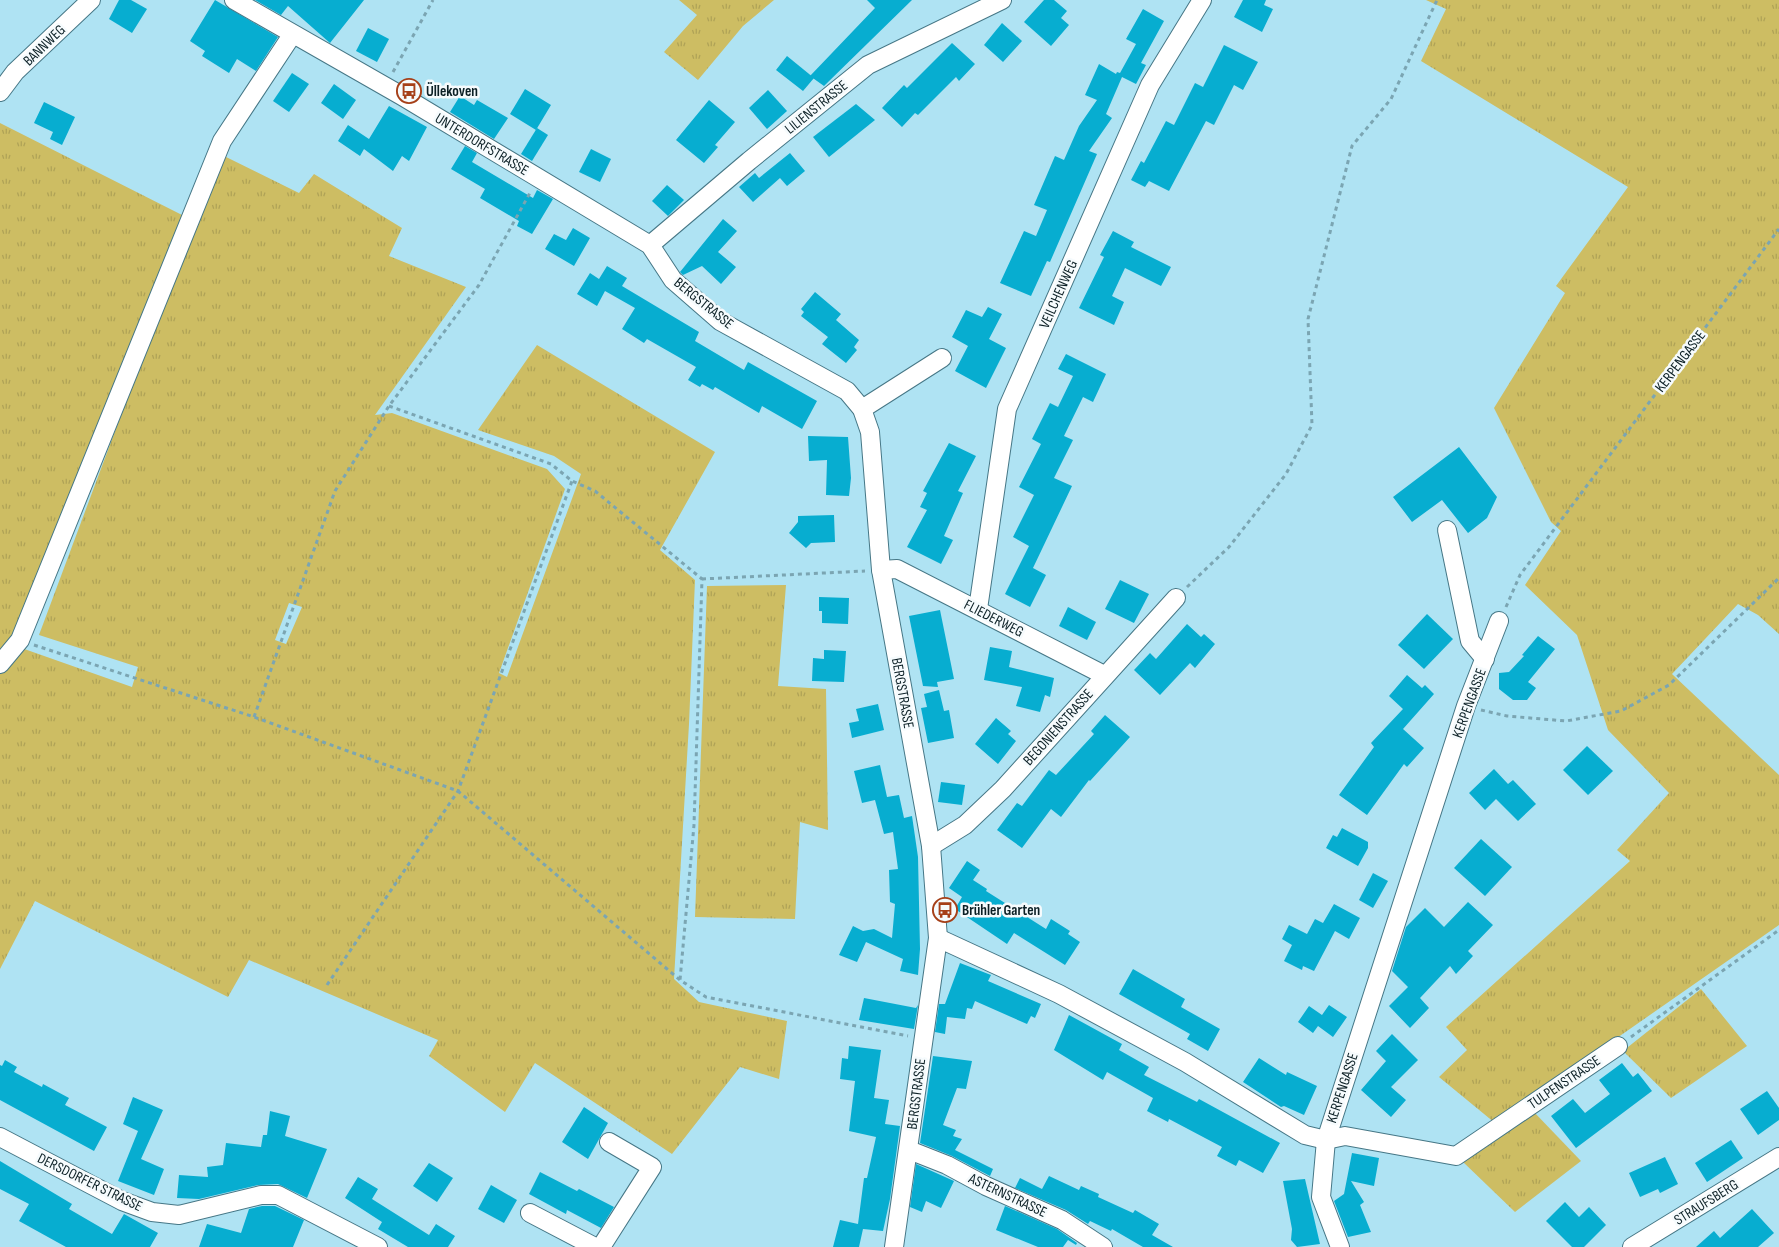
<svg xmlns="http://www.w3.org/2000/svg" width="1779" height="1247" font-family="'Sofia Sans Condensed',sans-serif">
<defs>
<pattern id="grass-tufts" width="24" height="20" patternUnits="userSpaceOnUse" patternTransform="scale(1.25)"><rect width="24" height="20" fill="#cdbd63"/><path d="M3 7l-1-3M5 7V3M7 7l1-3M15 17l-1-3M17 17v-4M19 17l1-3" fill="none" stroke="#afa256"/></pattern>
</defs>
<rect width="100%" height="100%" fill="#afe3f3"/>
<!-- grass -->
<g fill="url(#grass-tufts)" fill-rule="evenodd">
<polygon points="679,0 774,0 743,26 698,80 664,52 697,15"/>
<polygon points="1426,0 1779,0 1779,634 1758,615 1738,604 1672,674 1779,775 1779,925 1495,1123 1439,1077 1467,1050 1446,1027 1630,861 1617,850 1669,793 1608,730 1577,635 1525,585 1561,531 1551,522 1494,408 1565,293 1556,286 1628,187 1421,61 1446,9"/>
<path d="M0 123 186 217 220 154 299 193 314 174 402 228 389 256 466 287 375 415 392 413 547 469 565 489 499 673 507 677 581 474 554 456 478 430 537 345 715 452 660 550 695 580 689 724 674 979 699 1002 787 1021 779 1079 740 1067 672 1154 535 1063 505 1112 429 1056 438 1040 249 960 228 997 35 901 0 969ZM155 324 39 635 138 667 132 687 13 645ZM289 603 302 607 286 644 275 640Z"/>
<polygon points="786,585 778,686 826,689 828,830 800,822 795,919 695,917 707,586"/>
<polygon points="1701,989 1747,1046 1671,1098 1623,1051"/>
<polygon points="1533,1111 1581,1161 1515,1212 1462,1161"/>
</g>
<!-- building -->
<g fill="#07add0">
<polygon points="119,0 131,0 147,9 132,33 109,19"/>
<polygon points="215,0 278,37 256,71 237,59 229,73 202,56 205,51 190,41"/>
<polygon points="255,0 364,0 330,43 288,6 281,15"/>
<polygon points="867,0 912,0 824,86 810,76 875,8"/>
<polygon points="1044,0 1054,0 1067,11 1061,18 1069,25 1051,46 1024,22"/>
<polygon points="1243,0 1266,0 1264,5 1273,9 1262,32 1234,17"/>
<polygon points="1143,9 1164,21 1141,63 1146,65 1136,84 1122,77 1106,114 1112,118 1089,151 1097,154 1050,262 1047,261 1031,296 1000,283 1024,231 1036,236 1047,210 1034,205 1055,156 1064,160 1079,126 1097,100 1085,95 1099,64 1116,74 1117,72 1120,73 1136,44 1126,39"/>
<polygon points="1002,23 1022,41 1003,62 984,45"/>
<polygon points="368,28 389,39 377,62 356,51"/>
<polygon points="952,43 975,64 959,81 956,77 918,115 915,113 902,127 882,108 904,85 907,88"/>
<polygon points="1224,45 1258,62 1243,90 1234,85 1214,125 1206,121 1169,191 1149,181 1145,187 1131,180 1141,161 1144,163 1166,121 1174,125 1195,83 1203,87"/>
<polygon points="787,56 814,78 803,91 776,70"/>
<polygon points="292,73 309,84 289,112 273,101"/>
<polygon points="334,84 356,100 343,119 321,103"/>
<polygon points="525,89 551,105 536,130 510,114"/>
<polygon points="768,90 787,111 767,129 749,108"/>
<polygon points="460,96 474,105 477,100 508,118 494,139 450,112"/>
<polygon points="709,100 735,122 715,145 718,147 704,163 676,140"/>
<polygon points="44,102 75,117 62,145 50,139 53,132 34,123"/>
<polygon points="856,104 875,120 829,157 813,137"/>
<polygon points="389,106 427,127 409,161 402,156 393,171 364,149 360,156 338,141 348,125 369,139"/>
<polygon points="537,128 548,135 532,161 521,154"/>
<polygon points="465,146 477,153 472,162 533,198 537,190 553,199 532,234 517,226 519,221 480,198 485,189 451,169"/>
<polygon points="591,149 611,159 600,182 579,172"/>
<polygon points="790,153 805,171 787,186 780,178 753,202 739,187 755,173 759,178"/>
<polygon points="667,185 684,200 668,216 652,201"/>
<polygon points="723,219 737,231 718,252 736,267 721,284 702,266 683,275 680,272"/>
<polygon points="573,228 590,238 574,266 545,249 554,234 566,240"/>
<polygon points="1113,231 1134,242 1131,247 1171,267 1161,286 1125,268 1112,296 1124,302 1114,325 1079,308 1104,257 1100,255"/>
<polygon points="607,266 627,278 622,286 699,332 695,341 744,370 748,362 817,401 802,429 762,406 759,413 715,387 713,390 702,384 700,387 688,380 696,367 647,339 644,343 622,329 635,308 605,291 597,306 577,294 590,273 599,279"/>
<polygon points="815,292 841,314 836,320 859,340 854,347 857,350 846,363 822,344 828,337 801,316 804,312 801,309"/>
<polygon points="988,307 1002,314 989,339 1006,348 986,388 955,371 968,346 952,337 966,310 982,317"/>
<polygon points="1066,354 1106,374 1093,402 1083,397 1064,436 1073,440 1054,478 1072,486 1033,568 1046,575 1030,607 1005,594 1029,546 1013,537 1034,495 1019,487 1041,444 1032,439 1050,403 1058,407 1073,376 1058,369"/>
<polygon points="808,436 848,437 851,478 849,496 826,495 827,460 809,461"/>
<polygon points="949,443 976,456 958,491 963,493 944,536 953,540 941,564 907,547 927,510 920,507 927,493 923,491"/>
<polygon points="1459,447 1497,497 1487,518 1468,533 1442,500 1412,522 1393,497"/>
<polygon points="834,515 835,542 811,543 806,548 789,533 798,522 798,516"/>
<polygon points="1120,580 1149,594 1134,623 1105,609"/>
<polygon points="819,597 849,598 848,624 822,623 822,611 819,611"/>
<polygon points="1068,607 1096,622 1087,640 1059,626"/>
<polygon points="940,610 954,679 937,682 938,687 923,686 909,616"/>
<polygon points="1427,614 1453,639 1424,669 1398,645"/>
<polygon points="1187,624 1201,637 1204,634 1215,644 1195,668 1190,663 1160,695 1134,670 1150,653 1156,659"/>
<polygon points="1538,636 1555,649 1528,682 1536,688 1527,700 1513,700 1499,689 1499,673 1509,672 1524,656 1522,655"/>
<polygon points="990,647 1012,651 1009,667 1054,678 1050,697 1045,695 1040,712 1016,706 1022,687 984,680"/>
<polygon points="824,650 846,651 844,682 812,681 813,658 824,659"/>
<polygon points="1407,675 1422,688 1425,685 1434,694 1403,729 1424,748 1407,767 1404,764 1367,815 1339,795 1374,747 1371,743 1403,709 1389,696"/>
<polygon points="939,690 944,711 949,710 954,738 928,743 921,708 927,707 924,694"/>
<polygon points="878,704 884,730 852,738 849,723 859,721 856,709"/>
<polygon points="1105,715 1130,737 1090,781 1089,780 1061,817 1051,809 1022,848 997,830 1017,803 1022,806 1049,770 1056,775 1094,734 1091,731"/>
<polygon points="996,718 1011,731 1008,734 1016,741 998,764 975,744"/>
<polygon points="1587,746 1613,771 1588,795 1563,770"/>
<polygon points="880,765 887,797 899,795 904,818 912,816 918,857 920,949 918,975 900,971 903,959 866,942 857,962 839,955 853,926 863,931 874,929 892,938 895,904 890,902 889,870 898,869 893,832 884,834 875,800 862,803 854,771"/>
<polygon points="1494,769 1508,784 1513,780 1536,804 1518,821 1496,799 1485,810 1469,793"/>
<polygon points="941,782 965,785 962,805 938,802"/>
<polygon points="1342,828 1368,842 1368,848 1358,866 1326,848 1333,835 1337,837"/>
<polygon points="1481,839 1512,867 1485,896 1454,868"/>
<polygon points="967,861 980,870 973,880 987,889 986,891 1046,929 1051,919 1070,931 1068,934 1080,942 1065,965 1014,933 1007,944 955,909 962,897 949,888"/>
<polygon points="1373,873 1388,881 1373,908 1359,900"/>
<polygon points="1468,902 1493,925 1468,951 1473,956 1456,974 1450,966 1420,998 1429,1008 1410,1028 1389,1006 1408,987 1392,971 1406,927 1425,908 1444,927"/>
<polygon points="1334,904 1360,918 1349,939 1335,931 1314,971 1303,966 1302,970 1284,961 1292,945 1282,939 1289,925 1307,934 1315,919 1323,923"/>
<polygon points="960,963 991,975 988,981 1041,1004 1035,1018 1031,1016 1027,1024 975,1001 972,1009 967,1008 965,1019 947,1017 945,1034 935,1032 939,1004 945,1004"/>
<polygon points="1133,969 1185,999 1181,1007 1220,1029 1208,1051 1187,1039 1190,1034 1119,994"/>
<polygon points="864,998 916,1008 918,1005 914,1029 859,1020"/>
<polygon points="1329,1005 1347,1017 1333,1037 1318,1026 1313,1033 1298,1022 1309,1006 1322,1015"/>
<polygon points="1069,1015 1122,1044 1119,1050 1149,1067 1144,1075 1197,1102 1199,1099 1280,1143 1263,1173 1239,1160 1236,1166 1217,1156 1222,1147 1169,1119 1168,1122 1147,1111 1153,1098 1107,1072 1103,1080 1054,1050"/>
<polygon points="1392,1034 1418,1060 1391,1087 1406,1100 1391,1117 1361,1090 1386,1061 1376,1051"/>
<polygon points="849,1046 881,1050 874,1098 889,1100 885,1124 900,1126 890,1199 883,1231 863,1229 859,1247 833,1247 840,1220 858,1224 864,1178 867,1178 876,1137 849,1131 855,1081 840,1079 842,1058 848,1059"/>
<polygon points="933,1056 972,1061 966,1089 957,1088 943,1125 956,1130 953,1136 962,1139 955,1150 993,1169 990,1176 952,1156 920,1143"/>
<polygon points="1259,1058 1286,1075 1287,1072 1317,1086 1304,1115 1284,1106 1281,1107 1243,1082"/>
<polygon points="5,1060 17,1067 14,1072 42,1087 43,1084 69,1098 65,1105 107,1127 94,1151 0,1100 0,1065 2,1066"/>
<polygon points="1622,1063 1633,1077 1638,1073 1652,1091 1576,1148 1551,1116 1573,1099 1585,1113 1610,1094 1599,1080"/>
<polygon points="1767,1091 1779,1108 1779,1120 1758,1135 1740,1109"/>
<polygon points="133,1097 163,1110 141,1159 164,1169 154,1195 118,1181 138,1131 123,1124"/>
<polygon points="584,1107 608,1123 588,1159 562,1142"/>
<polygon points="270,1111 290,1116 285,1136 327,1149 307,1198 278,1184 258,1185 199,1199 177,1198 179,1175 208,1177 207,1167 223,1165 226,1143 261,1147 263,1135 267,1135"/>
<polygon points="1731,1140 1743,1158 1707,1182 1695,1163"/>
<polygon points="1352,1153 1379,1158 1374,1186 1351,1181 1364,1202 1360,1205 1371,1232 1348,1237 1334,1201 1344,1194"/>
<polygon points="1665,1157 1678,1184 1660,1193 1658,1189 1640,1197 1629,1173"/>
<polygon points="0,1161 72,1204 69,1209 112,1234 124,1214 158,1233 150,1247 66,1247 19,1221 29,1204 0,1189"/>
<polygon points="429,1163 453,1178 437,1202 413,1186"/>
<polygon points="916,1164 954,1181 941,1208 926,1201 922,1212 910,1207"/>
<polygon points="540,1172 577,1191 579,1189 614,1207 601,1228 567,1210 566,1214 529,1194"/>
<polygon points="1049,1176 1079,1190 1081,1186 1099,1194 1098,1197 1133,1213 1135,1210 1159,1224 1152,1235 1173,1247 1143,1247 1112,1229 1111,1231 1090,1221 1088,1224 1066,1210 1015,1188 1020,1178 1042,1189"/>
<polygon points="358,1177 378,1189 372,1199 429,1235 436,1224 455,1236 448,1247 408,1247 378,1229 382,1222 345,1198"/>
<polygon points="1305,1179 1320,1244 1297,1247 1291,1240 1292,1229 1283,1181"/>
<polygon points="491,1185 517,1200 504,1223 478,1209"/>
<polygon points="1565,1202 1579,1217 1589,1207 1606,1225 1584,1247 1572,1247 1546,1221"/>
<polygon points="262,1206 275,1206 304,1220 293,1247 199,1247 207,1224 241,1233 249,1209"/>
<polygon points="1005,1206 1057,1229 1077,1243 1076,1245 1068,1240 1063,1247 1038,1247 996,1230"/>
<polygon points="1752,1209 1774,1233 1758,1247 1696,1247 1714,1231 1720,1238"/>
</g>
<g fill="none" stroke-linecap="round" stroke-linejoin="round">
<defs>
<g id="minor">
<polyline points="234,0 402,96 650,245 673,280 720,321 847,391 862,409 870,432 881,570 931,846 938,938 894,1247"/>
<polyline points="0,92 15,72 91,0"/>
<polyline points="650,245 749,161 868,65 1002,0"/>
<polyline points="862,409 942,358"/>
<polyline points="1447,530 1470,641 1485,659"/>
<polyline points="881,570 897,569 1104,675"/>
<polyline points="978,609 1007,409 1150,85 1202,0"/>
<polyline points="0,664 20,640 222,141 292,35"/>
<polyline points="931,846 965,825 1003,789 1176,598"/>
<polyline points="938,938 1059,994 1185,1062 1305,1135 1326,1140 1345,1136 1456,1156 1618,1046"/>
<polyline points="0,1137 122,1201 152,1212 179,1215 261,1195 278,1195 378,1247"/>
<polyline points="909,1150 947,1165 986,1186 1062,1220 1103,1247"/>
<polyline points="530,1213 595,1247"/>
<polyline points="601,1247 652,1167 609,1142"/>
<polyline points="1340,1247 1321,1197 1326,1140 1466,706 1499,621"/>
<polyline points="1632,1247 1779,1157"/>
</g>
</defs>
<!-- minor casing -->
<use href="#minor" stroke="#467786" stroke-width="20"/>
<!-- path -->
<g stroke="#7ba5b2" stroke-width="3" stroke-dasharray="4 4" stroke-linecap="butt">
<polyline points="393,72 433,0"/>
<polyline points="389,406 551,464 572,481 595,491 702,579 694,825 680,980"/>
<polyline points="702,579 865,571"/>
<polyline points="1187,587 1229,547 1286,474 1312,425 1308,319 1352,146 1391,99 1437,0"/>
<polyline points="1506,607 1520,575 1779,229"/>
<polyline points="34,645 254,717 458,791 680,980 706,997 908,1036"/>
<polyline points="1481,710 1507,716 1566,721 1621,711 1669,685 1779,578"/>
<polyline points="254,717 335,491 389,406 479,285 531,191"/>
<polyline points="327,985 458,791 572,481"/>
<polyline points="1631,1037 1779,930"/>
</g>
<!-- minor -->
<use href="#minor" stroke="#fff" stroke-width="18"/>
</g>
<!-- icons -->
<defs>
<symbol id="bus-ring" viewBox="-11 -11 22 22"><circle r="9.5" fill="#f6fbfd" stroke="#a64019" stroke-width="1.5"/><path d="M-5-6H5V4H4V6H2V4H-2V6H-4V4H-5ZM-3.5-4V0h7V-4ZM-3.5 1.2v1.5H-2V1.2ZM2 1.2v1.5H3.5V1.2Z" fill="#a64019"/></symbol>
</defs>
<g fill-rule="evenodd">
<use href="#bus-ring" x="395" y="77" width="28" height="28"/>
<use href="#bus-ring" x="931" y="896" width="28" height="28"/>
</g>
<g text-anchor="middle" stroke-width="5" stroke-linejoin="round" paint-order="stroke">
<!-- street labels -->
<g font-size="15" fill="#0c2026" stroke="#f6fbfd">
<text transform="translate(44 45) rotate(-44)" y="5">BANNWEG</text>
<text transform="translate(816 107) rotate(-39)" y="5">LILIENSTRASSE</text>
<text transform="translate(482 144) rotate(31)" y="5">UNTERDORFSTRASSE</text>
<text transform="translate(1058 294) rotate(-66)" y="5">VEILCHENWEG</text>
<text transform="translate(704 303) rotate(39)" y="5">BERGSTRASSE</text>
<text transform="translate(1680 361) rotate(-53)" y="5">KERPENGASSE</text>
<text transform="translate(994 618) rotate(27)" y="5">FLIEDERWEG</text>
<text transform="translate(903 693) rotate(80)" y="5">BERGSTRASSE</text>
<text transform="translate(1469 703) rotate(-70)" y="5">KERPENGASSE</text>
<text transform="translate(1058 727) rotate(-48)" y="5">BEGONIENSTRASSE</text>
<text transform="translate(1564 1082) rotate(-34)" y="5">TULPENSTRASSE</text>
<text transform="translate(1342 1088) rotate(-72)" y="5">KERPENGASSE</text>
<text transform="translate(916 1094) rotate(-83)" y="5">BERGSTRASSE</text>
<text transform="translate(90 1182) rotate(26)" y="5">DERSDORFER STRASSE</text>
<text transform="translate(1008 1195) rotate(25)" y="5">ASTERNSTRASSE</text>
<text transform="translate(1706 1202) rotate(-32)" y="5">STRAUFSBERG</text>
</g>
<!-- poi labels -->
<g font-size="15" font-weight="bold" fill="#0c2026" stroke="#f6fbfd" text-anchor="start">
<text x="426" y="96">Üllekoven</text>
<text x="962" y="915">Brühler Garten</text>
</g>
</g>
</svg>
